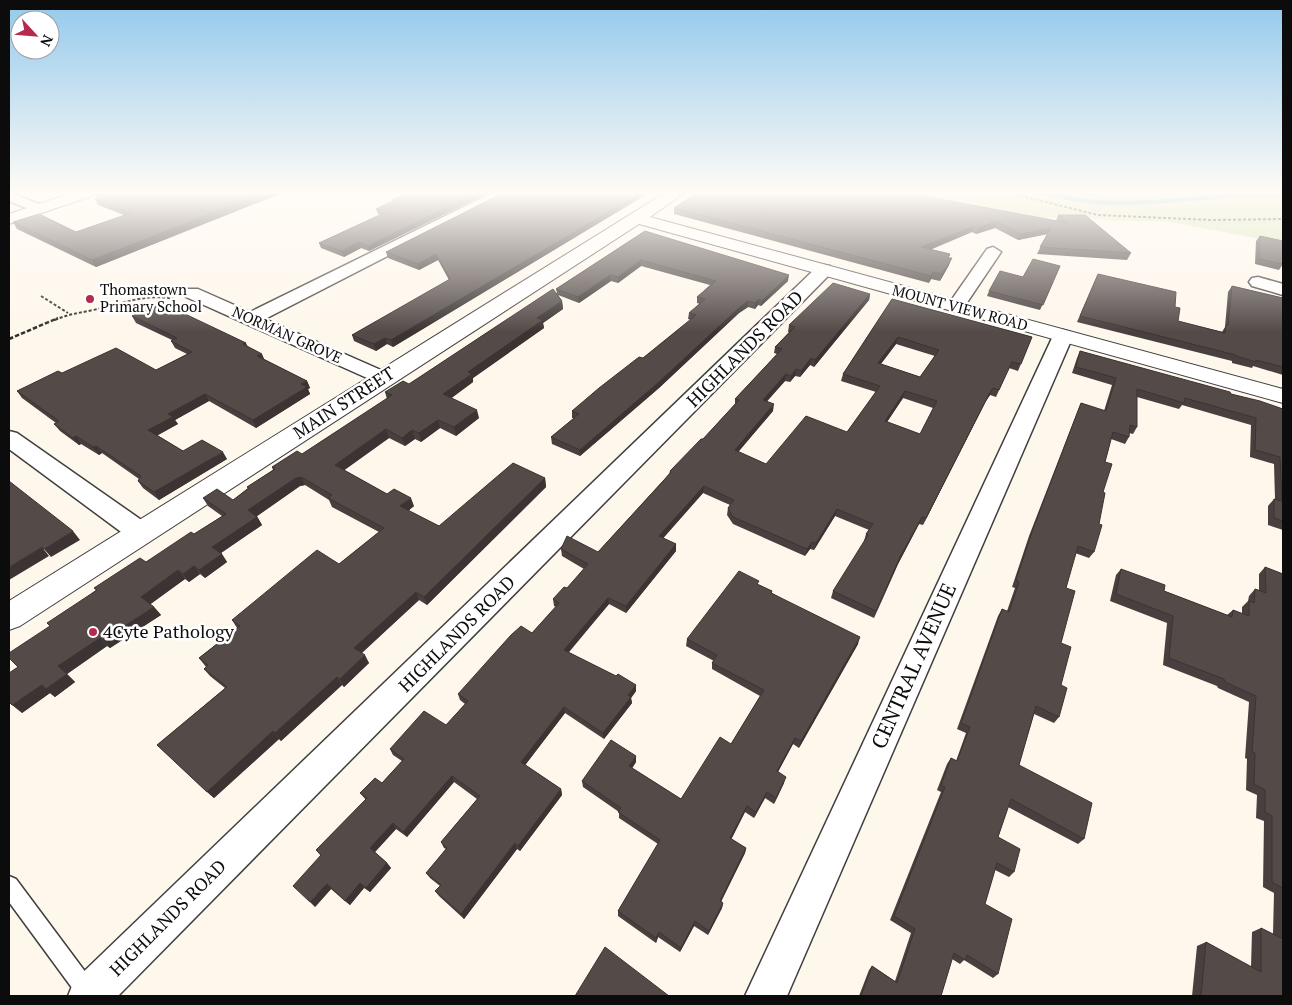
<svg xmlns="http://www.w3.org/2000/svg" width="1292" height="1005" font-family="'PT Serif',serif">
<rect width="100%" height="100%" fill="#fef7ec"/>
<!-- green -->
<polygon fill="#d9e7b8" points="902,191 1283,191 1283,243 1164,221 1116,221 1080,217 1009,218 900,193"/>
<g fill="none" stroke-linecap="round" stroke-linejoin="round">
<!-- stream -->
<path stroke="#3dacc7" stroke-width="4" d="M1033 191C1061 197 1090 203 1120 203 1174 203 1228 192 1283 196"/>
<defs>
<polygon id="service" points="9,876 16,879 98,989 101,996 78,996 9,902"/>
<g id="minor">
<polygon points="496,191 514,191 265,319 390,374 393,378 390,382 383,384 376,382 186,297 183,293 186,289 198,289 250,312"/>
<polygon points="9,192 44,206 46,209 39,213 9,201"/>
<polygon points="993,247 1001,252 962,310 950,310 947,306 950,302 987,249"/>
<polygon points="824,265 830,266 832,270 830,274 118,996 68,996 74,981 818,266"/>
<polygon points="1258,277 1283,284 1283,295 1252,286 1249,282 1252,278"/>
<polygon points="1063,330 1070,332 1073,336 787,996 745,996 1053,336 1056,332"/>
<polygon points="9,431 17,433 150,526 154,533 150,540 141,543 132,540 9,449"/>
</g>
<g id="tertiary">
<polygon points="78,191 101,191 98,194 9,224 9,214"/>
<polygon points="668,191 687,191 650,217 1283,389 1283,403 639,224 20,626 9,630 9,601"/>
</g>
</defs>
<!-- service casing -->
<use href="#service" stroke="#3f3f3f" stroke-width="3"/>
<!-- minor casing -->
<use href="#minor" stroke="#3f3f3f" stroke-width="3"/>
<!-- tertiary casing -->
<use href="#tertiary" stroke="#3f3f3f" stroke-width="2"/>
<!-- path-far1 -->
<g stroke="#2e2e2e" stroke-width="2" stroke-dasharray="3 2" stroke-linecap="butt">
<polyline points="1001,191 1098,215 1212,220 1283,219"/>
<polyline points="41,296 68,313"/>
<path d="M55 320C68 314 80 313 93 310 122 304 145 293 175 299"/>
</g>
<!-- path -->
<polyline stroke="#2e2e2e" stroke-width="2.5" stroke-dasharray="4.5 2" stroke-linecap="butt" points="9,339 58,318"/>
<!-- service -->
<use href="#service" fill="#fff" fill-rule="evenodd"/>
<!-- minor -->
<use href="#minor" fill="#fff" fill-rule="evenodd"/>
<!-- tertiary -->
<use href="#tertiary" fill="#fff" fill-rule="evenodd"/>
</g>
<!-- wall -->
<g fill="#48403f" fill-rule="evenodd">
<polygon points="109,191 287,191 96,267 17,229 13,222 76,232 124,215 98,205 95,199 98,198 97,196"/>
<polygon points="411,191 492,191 369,251 361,248 344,257 321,248 319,243 380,215 378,214 376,209 392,201 392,200"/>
<polygon points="647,192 647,194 393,347 387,344 376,351 354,341 352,335 449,280 438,260 419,270 388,258 386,252"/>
<polygon points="854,192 914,194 1056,221 1058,215 1131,253 1127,260 1037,254 1047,234 1018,240 995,228 976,234 972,232 930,250 949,258 949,265 940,281 931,279 929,283 674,214 674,208"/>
<polygon points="645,231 788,281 761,306 758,305 755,309 748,307 739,313 659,388 580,456 552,444 551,437 574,418 572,418 572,411 643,358 691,320 688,319 689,313 700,304 697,303 697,297 710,285 641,266 618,283 611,281 579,303 558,295 562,301 563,309 543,323 544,328 473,378 473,382 451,398 479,418 456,436 440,428 421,442 415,439 405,446 389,438 344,470 387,494 414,506 408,511 439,526 545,478 546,487 427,605 419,600 362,653 369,663 344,687 342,685 281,741 279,739 214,798 157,745 225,688 210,676 204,669 206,667 199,658 237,628 232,620 339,564 379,532 332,507 329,500 305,485 300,486 257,516 262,525 221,553 227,562 205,578 200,574 189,582 185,579 150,604 154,607 161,615 110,648 107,646 67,674 75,682 55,697 50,693 22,713 18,667 50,626 96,590 94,588 146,562 194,534 222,516 208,506 203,498 233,500 248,488 247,487 273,470 272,467 302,454 387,399 385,392 409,384 557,293 556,289"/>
<polygon points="1260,236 1283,264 1279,270 1255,264 1256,241"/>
<polygon points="1060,266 1040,310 987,296 989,291 1023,277"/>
<polygon points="1098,274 1175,307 1178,321 1222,332 1225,327 1228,292 1232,286 1283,298 1283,375 1253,366 1252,368 1232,363 1232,361 1077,322"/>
<path d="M870 294 869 300 814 367 810 365 800 377 795 376 790 382 785 381 767 401 773 411 738 452 766 464 847 432 876 392 841 381 843 374 892 299 1032 337 1018 371 1009 368 996 397 990 395 986 401 923 525 919 524 898 564 874 618 831 598 833 591 865 542 864 541 866 534 869 530 835 516 814 550 810 549 805 556 733 524 727 515 728 508 730 505 703 493 663 538 676 544V551L626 613 609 604 568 652 616 676 636 685V691L631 698 632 703 604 739 565 713 525 765 561 789 562 795 520 851 517 849 464 919 439 896 435 891 440 886 430 878 426 873 446 849 444 848 441 842 477 799 454 782 407 837 396 829 375 852 387 863 391 868 370 892 364 888 350 905 331 889 315 907 321 856 316 850 366 800 360 793 382 783 402 761 393 755 390 749 446 725 465 704 460 700 458 694 532 633 556 607 554 606 553 599 567 588 584 569 562 556 561 549 598 552 669 474 670 471 703 439 735 404V399L777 354 774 353 775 347 789 332H788L789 325ZM896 344 935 356 920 377 881 364ZM903 398 933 408 920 434 887 422Z"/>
<polygon points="132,316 246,343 248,347 264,359 307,381 310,388 308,389 310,394 256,428 209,401 175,420 178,424 157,435 183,451 227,459 159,500 143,488 138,481 139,479 102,453 99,455 81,444 79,445 60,431 54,424 56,423 22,398 17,391 62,373 156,370 187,354 175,348 171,341 172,340 136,323"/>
<polygon points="1080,351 1283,409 1283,530 1268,525 1268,506 1274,499 1275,499 1274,464 1250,457 1251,425 1182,405 1179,409 1137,397 1137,427 1133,434 1129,433 1129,437 1125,444 1111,439 1105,462 1103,492 1094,552 1089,558 1075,553 1066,588 1061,643 1061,685 1059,717 1054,723 1034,714 1019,765 1084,839 1078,844 1008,807 998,837 1014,872 1009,877 995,870 985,904 998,974 993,978 964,960 960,964 952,959 941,996 859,996 869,970 872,966 895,981 911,933 890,920 941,792 937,790 947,764 951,758 956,761 966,733 957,729 998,616 1002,609 1007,611 1015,588 1012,587 1029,536 1078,410 1081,403 1104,411 1112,385 1072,373 1077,358"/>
<polygon points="1265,567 1283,574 1283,996 1192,996 1197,946 1206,942 1251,967 1252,932 1261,928 1273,934 1274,893 1263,887 1264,821 1256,818 1257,795 1246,790 1247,759 1245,758 1249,702 1218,688 1217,686 1163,665 1167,623 1110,601 1116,575 1121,569 1164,591 1227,615 1233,610 1242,614 1242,607 1248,601 1249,596 1255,589 1259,590 1259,574"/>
<polygon points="759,585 772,591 772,593 858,644 799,748 793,744 778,772 784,783 774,804 765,798 754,818 745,812 731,839 746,848 745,853 721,901 723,903 722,908 708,935 694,926 680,952 658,937 656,943 618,916 618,911 658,844 619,818 619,812 583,787 582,781 636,762 632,768 681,799 731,744 760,696 712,669 712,663 714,661 686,646 687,639"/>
</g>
<!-- shaded-wall -->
<g fill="#3b3433">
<polygon points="269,191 287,191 96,267 92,260"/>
<polygon points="480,191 492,191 369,251 368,246"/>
<polygon points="644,191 649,191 647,192 647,194 393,347 391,340"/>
<polygon points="997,221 995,228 976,234 978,228"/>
<polygon points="974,226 972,232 919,254 921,247"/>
<polygon points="1051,228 1048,234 1018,240 1021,234"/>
<polygon points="359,242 361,248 344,257 342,251"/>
<polygon points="436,254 438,260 419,270 418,264"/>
<polygon points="952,258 949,265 940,281 942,274"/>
<polygon points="641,260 641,266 618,283 618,277"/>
<polygon points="933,272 931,279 929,283 931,276"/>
<polygon points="610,275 611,281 579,303 578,297"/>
<polygon points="789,275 788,281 761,306 762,301"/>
<polygon points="870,294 869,300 814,367 815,360"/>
<polygon points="759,299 758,305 755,309 755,303"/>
<polygon points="562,301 563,309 543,323 544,328 473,378 473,382 445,403 443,394 468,372 537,318"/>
<polygon points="748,301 748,307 739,313 659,388 580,456 580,450 740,307"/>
<polygon points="898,337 896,344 876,370 878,363"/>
<polygon points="385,338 387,344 376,351 374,344"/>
<polygon points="262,354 265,361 257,356"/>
<polygon points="811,358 810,365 800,377 801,371"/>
<polygon points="796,369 795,376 790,382 791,376"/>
<polygon points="786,374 785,381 762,407 763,400"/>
<polygon points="307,381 310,388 308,389 310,394 256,428 253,420"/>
<polygon points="993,388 990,395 986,401 923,525 926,518 989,394"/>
<polygon points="905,391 903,398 883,428 885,421"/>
<polygon points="205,394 209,401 175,420 178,424 153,438 148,430 168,414"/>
<polygon points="774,404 773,411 734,457 735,450"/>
<polygon points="477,410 479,418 456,436 454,427"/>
<polygon points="438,420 440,428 421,442 419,433"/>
<polygon points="386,429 389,438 339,474 335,465"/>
<polygon points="412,430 415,439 405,446 402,438"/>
<polygon points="76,436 81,444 79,445 73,438"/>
<polygon points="96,446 102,453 99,455 93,447"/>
<polygon points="223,452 227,459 159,500 154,492"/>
<polygon points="301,477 305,485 300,486 253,519 248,510 296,478"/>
<polygon points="545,478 546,487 427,605 424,597"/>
<polygon points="704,486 703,493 659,543 659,536"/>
<polygon points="411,498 414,506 403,515 400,506"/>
<polygon points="837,509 835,516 814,550 816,543"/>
<polygon points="257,517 262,525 218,555 212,547"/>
<polygon points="922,517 919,524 898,564 874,618 900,557"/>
<polygon points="73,531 80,540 51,557 44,549"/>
<polygon points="812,542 810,549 805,556 807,549"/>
<polygon points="676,544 676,551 626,613 626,606"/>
<polygon points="42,547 49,556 9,580 9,567"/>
<polygon points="222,554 227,562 205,578 199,570"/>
<polygon points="194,566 200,574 189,582 183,574"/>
<polygon points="178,570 185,579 148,606 141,597"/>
<polygon points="416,592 419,600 358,656 354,648"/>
<polygon points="608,598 609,604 565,657 564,650"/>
<polygon points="154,607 161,615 110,648 103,640"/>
<polygon points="860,637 858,644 799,748 801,741"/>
<polygon points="100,638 107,646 67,674 58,666"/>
<polygon points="365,655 369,663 344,687 340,679"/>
<polygon points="67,674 75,682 55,697 50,693 22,713 12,705 42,685"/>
<polygon points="337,677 342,685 281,741 275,733"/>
<polygon points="636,685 636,691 631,698 632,703 604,739 603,733"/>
<polygon points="564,707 565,713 523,768 521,762"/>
<polygon points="273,731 279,739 214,798 207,792"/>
<polygon points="795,738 793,744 775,777 777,771"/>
<polygon points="636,756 636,762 629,773 629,766"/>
<polygon points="452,776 454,782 407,837 403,832"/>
<polygon points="786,777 784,783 774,804 776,798"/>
<polygon points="561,789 562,795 520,851 518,846"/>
<polygon points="767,792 765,798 754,818 756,812"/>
<polygon points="747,806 745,812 729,844 730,838"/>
<polygon points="393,823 396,829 374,853 370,848"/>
<polygon points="515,843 517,849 464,919 461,914"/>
<polygon points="746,848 745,853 719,906 720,901"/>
<polygon points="387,863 391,868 370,892 366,888"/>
<polygon points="360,883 364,888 350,905 345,901"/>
<polygon points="327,884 331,889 315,907 310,902"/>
<polygon points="723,903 722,908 708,935 709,931"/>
<polygon points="695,921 694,926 680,952 681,948"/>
<polygon points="659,932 658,937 656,943 656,938"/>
</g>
<!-- building -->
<g fill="#544b49" stroke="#3b3433" fill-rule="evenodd">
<polygon points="109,191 269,191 92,260 13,222 39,214 76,232 131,213 95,199 99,197 97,196"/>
<polygon points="411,191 480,191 368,246 359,242 342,251 319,243 386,212 376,209 394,201 392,200"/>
<polygon points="507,191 644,191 391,340 385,338 374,344 352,335 450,279 436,254 418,264 386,252"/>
<polygon points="700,191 851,191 854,192 855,191 909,191 915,192 913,194 1068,223 1058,215 1085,215 1131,253 1040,247 1051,228 1021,234 997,221 978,228 974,226 921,247 950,254 948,258 952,258 942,274 933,272 931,276 674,208"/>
<polygon points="645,231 789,275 762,301 759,299 755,303 748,301 740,307 659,382 580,450 551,437 579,414 572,411 599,388 639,357 643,358 696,315 689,313 705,299 697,297 716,281 641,260 618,277 610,275 578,297 556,289"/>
<polygon points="1260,236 1283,241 1283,264 1259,259"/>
<polygon points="1033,259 1060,266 1043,305 989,291 1000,271 1023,277"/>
<polygon points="1098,274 1176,292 1175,307 1180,308 1178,321 1225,333 1226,325 1228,325 1232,286 1283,298 1283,367 1256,360 1256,362 1236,356 1236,355 1080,316"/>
<path d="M833 283 870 294 815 360 811 358 801 371 796 369 791 376 786 374 763 400 774 404 735 450 766 464 806 416 847 432 880 386 843 374 892 299 1032 337 1021 364 1012 362 999 390 993 388 989 394 926 518 922 517 900 557 876 611 833 591 868 535 866 534 873 524 837 509 816 543 812 542 807 549 733 517 728 508 734 500 704 486 659 536 676 544 626 606 608 598 564 650 616 676 618 674 636 685 628 695 631 697 603 733 564 707 521 762 561 789 518 846 515 843 461 914 435 891 441 885 426 873 447 848 441 842 480 796 452 776 403 832 393 823 370 848 387 863 366 888 360 883 345 901 327 884 310 902 293 886 321 855 316 850 367 798 360 793 375 778 382 783 404 759 390 749 424 711 446 725 468 701 458 694 511 635 521 626 532 633 559 603 553 599 564 587 567 588 588 564 561 549 567 536 598 552 665 479 671 472 670 471 701 439H703L739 400 735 399 782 349 775 347 795 327 789 325ZM898 337 939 350 920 377 878 363ZM905 391 937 401 920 434 885 421Z"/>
<polygon points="553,289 562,301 537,318 543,320 468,372 472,374 443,394 477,410 454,427 438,420 419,433 412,430 402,438 386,429 335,465 387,494 394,489 411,498 400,506 439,526 513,463 545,478 424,597 416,592 354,648 365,655 340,679 337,677 275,733 273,731 207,792 157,745 227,687 204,669 208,665 199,658 240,626 232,620 317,550 339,564 384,528 328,498 332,495 301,477 296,478 248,510 257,517 212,547 222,554 199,570 194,566 183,574 178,570 141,597 154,607 103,640 100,638 58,666 67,674 46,689 42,685 12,705 9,702 9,673 18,667 9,658 9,653 50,626 47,623 97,590 94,588 140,558 146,562 191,532 194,534 226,514 203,498 217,489 233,500 249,488 247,487 275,469 272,467 297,451 302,454 392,395 385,392 403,381 409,384"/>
<polygon points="162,303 246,343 243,344 262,354 257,356 307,381 301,384 307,387 253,420 205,394 168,414 173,417 148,430 183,451 202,440 223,452 154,492 138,481 141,476 96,446 93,447 76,436 73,438 54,424 59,421 17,391 58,371 62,373 116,348 156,370 192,352 171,341 177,338 132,316"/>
<polygon points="1080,351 1230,392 1231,394 1260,401 1283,409 1283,521 1274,518 1274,499 1282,501 1280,457 1255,450 1256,418 1185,398 1184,403 1137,389 1137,427 1130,425 1129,437 1113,432 1105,462 1112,464 1103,492 1105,493 1099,524 1102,525 1094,552 1078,546 1066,588 1075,591 1061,643 1071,647 1061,685 1067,688 1059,717 1036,706 1019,765 1092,803 1084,839 1011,799 998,837 1020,849 1014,872 997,863 985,904 1012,919 998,974 967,955 965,960 954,953 941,996 861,996 872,966 897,983 915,929 894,916 945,787 941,785 951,758 957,761 970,727 961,723 1002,609 1009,612 1019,582 1016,580 1033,529 1081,403 1106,411 1116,378 1076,367"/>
<polygon points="9,481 73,531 44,549 42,547 9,567"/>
<polygon points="1265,567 1283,574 1283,888 1272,882 1272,816 1265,812 1265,790 1254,784 1255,753 1252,752 1256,696 1225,682 1224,679 1169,658 1173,616 1116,594 1121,569 1165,585 1164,591 1232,617 1233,610 1249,616 1249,601 1254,603 1255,589 1266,593"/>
<polygon points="739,571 759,581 757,584 772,591 771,593 860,637 801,741 795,738 777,771 786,777 776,798 767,792 756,812 747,806 730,838 746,848 720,901 723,903 709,931 695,921 681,948 659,932 656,938 618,911 660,840 618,812 621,808 582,781 611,740 636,756 629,766 681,799 720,737 731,744 764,690 712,663 717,655 687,639"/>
<polygon points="1283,890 1283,996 1201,996 1206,942 1261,972 1261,928 1283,939"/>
<polygon points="605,947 669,996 575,996"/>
</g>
<!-- sky -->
<linearGradient id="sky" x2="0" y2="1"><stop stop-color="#93c9ec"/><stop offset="0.58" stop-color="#fffbf6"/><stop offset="1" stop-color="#fffbf6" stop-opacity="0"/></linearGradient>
<rect width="1292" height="332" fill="url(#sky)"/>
<!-- markers -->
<g fill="#b62b4d" stroke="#fff" stroke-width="2">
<circle cx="90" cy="299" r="5"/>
<circle cx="93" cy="632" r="5"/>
</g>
<g text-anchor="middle" stroke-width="5" stroke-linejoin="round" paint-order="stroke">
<!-- far-poi labels -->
<g font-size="15" fill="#0c0c0c" stroke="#fff" text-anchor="start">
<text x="100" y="295">Thomastown<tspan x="100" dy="17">Primary School</tspan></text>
</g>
<!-- far-street labels -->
<g font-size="15" fill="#0c0c0c" stroke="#fff">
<text transform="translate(960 308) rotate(15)" y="5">MOUNT VIEW ROAD</text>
<text transform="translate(287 335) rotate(24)" y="5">NORMAN GROVE</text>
</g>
<!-- street labels -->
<g font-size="18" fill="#0c0c0c" stroke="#fff">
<text transform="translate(745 349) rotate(-45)" y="6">HIGHLANDS ROAD</text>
<text transform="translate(344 403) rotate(-33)" y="6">MAIN STREET</text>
<text transform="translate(457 634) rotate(-45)" y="6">HIGHLANDS ROAD</text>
<text transform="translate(168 918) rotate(-45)" y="6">HIGHLANDS ROAD</text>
</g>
<!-- poi labels -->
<g font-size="18" fill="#0c0c0c" stroke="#fff" text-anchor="start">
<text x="103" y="638">4Cyte Pathology</text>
</g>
<!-- near-street labels -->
<g font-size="21" fill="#0c0c0c" stroke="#fff">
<text transform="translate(914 666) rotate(-66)" y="7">CENTRAL AVENUE</text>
</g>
</g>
<!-- border -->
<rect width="1292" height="1005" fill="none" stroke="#0c0c0c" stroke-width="20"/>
<!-- north arrow -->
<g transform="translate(35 35) rotate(116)"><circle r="24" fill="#ffffff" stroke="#9e9e9e"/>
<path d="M0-4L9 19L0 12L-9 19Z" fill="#b62b4d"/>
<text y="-8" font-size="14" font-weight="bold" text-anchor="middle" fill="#0c0c0c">N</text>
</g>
</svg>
